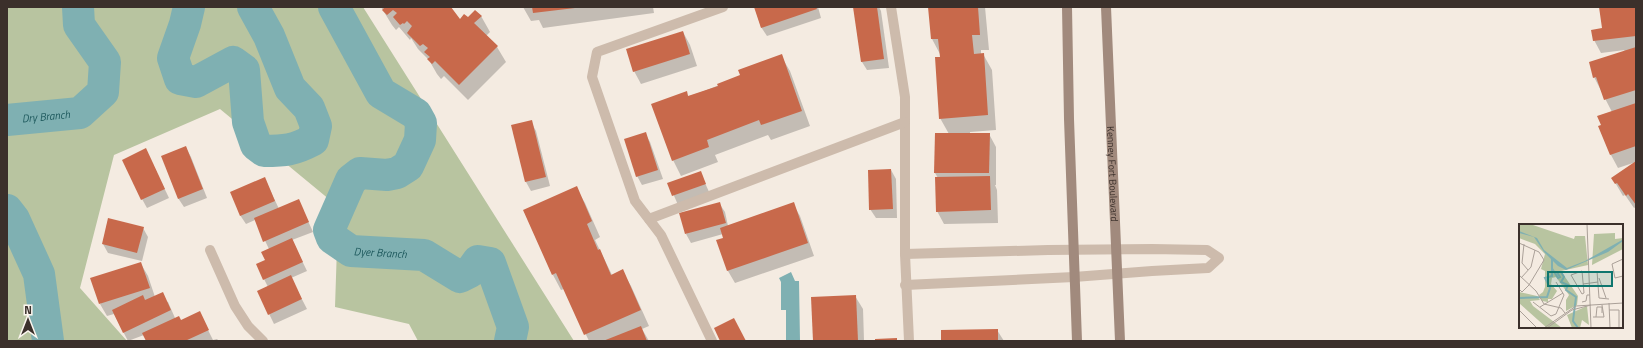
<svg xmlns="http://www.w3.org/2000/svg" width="1643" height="348" font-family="'Titillium Web',sans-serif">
<rect width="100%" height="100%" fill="#f4ebe1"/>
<!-- green -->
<polygon fill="#b8c4a0" points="7,7 363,7 574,341 418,341 409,324 335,307 337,247 330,200 220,109 114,155 80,288 127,341 7,341"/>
<!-- water -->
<polygon fill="#7fb0b2" points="791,272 795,281 799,281 800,341 786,341 786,310 781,310 781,282 779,278"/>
<!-- shadow -->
<g fill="#0003">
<polygon points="381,7 449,7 459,20 481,16 490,32 486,36 497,47 506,62 468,100 444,76 441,79 437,74 429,60 418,49 411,38 410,40 399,27 396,30 392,25"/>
<polygon points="523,7 653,7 654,13 543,28 539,20 531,21"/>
<polygon points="755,7 818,7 821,18 767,36 761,27"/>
<polygon points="854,7 879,7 881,11 889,68 867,70 862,62"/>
<polygon points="929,7 985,7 989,50 981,50 981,54 983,54 992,70 996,130 970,132 970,134 989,134 996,147 996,185 995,185 997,190 998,223 944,224 937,211 938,178 935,173 949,134 940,118 940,54 932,39"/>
<polygon points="1600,7 1636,7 1636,207 1634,208 1625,195 1623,196 1613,179 1636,162 1618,168 1611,155 1599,127 1602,126 1612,112 1594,77 1625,50 1601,53 1594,40 1603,29"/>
<polygon points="683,32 690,45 697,66 641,84 634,71"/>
<polygon points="781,56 790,71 810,126 771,140 768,135 715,155 718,162 681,176 673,160 686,93 689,97 742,76"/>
<polygon points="531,122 536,131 550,186 531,191 526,182 512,126"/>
<polygon points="645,133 650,142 663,179 642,185 637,176"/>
<polygon points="186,148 191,157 207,198 184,207 178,198"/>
<polygon points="146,150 169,198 147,208 142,199"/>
<polygon points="891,170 896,179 897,218 876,218 870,209"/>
<polygon points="700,172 710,194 678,205 669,184"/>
<polygon points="265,179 279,209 299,201 313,232 292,240 307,271 291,278 307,309 274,324 258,291 268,287 264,279 269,249 255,220 246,224 240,215"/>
<polygon points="576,188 585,203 600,237 595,240 612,275 622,271 631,286 649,326 642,329 649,341 589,341 564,289 561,290 553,275"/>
<polygon points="719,203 725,212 728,226 793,204 800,216 814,256 735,283 728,271 723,234 691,243 686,234"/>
<polygon points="143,228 148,237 142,261 108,253 103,244"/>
<polygon points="141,264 148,276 155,297 168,302 175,318 181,321 204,322 213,340 217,339 219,341 147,341 144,335 128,341 114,314 107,316 100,304"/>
<polygon points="855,296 863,309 864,341 814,341"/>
<polygon points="997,330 1004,341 942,341"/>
</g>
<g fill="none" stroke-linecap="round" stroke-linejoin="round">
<!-- river -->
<g stroke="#7fb0b2" stroke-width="32">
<path d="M189 7 185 24 173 58 180 79 196 82 233 62 244 70 248 122 256 145 264 151C285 151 294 150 313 140L316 126 309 108 290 88 269 36 253 7"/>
<path id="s1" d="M334 7 381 93 416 114 421 123 420 140 408 166 397 173 387 175 360 173 351 180 329 230 332 238 351 251 424 255 460 277 470 272 478 261 490 263 513 327 510 341"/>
<path id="s2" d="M7 120 80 113 103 92 105 62 79 25 78 7"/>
<polyline points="7,210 14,219 39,274 48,341"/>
</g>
</g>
<!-- building -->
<g fill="#c8694b">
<polygon points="385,7 451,7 460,19 464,14 468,17 475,10 482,16 474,23 498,46 459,85 435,61 432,64 427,59 430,57 424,52 428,48 423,44 420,46 407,33 412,26 407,21 404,24 403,23 400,25 393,17 397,13 393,10 387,15 382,10"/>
<polygon points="532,7 575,7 575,8 533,13"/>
<polygon points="754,7 816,7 817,9 761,28"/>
<polygon points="853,7 877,7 884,59 861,62"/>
<polygon points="928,7 978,7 980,35 972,35 974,54 984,53 988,115 939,119 935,57 940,57 938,39 931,39"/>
<polygon points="1599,7 1636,7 1636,36 1593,41 1591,30 1602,28"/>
<polygon points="683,31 690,54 633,72 626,49"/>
<polygon points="1636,47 1636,90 1604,100 1596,77 1593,78 1589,62"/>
<polygon points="782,54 802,111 761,125 759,120 707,140 709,147 672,161 651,104 687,91 688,96 718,86 717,84 740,75 738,70"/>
<polygon points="1636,103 1636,146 1610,155 1598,126 1601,125 1597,116"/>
<polygon points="532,120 546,177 525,182 511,125"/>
<polygon points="646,132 658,170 636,177 624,139"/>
<polygon points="935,133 990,133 989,173 934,173"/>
<polygon points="186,146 203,189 178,199 161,156"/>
<polygon points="146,148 165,189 141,200 122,160"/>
<polygon points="1636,161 1636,205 1628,194 1626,196 1617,183 1615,184 1611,178"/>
<polygon points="891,169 893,209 869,210 868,170"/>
<polygon points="701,171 706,184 672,196 667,183"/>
<polygon points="990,176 991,210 936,212 935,177"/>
<polygon points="265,177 275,201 240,216 230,192"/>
<polygon points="577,186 592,221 587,224 598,250 600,249 611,275 623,269 641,310 584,335 556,273 552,275 523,210"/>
<polygon points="299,199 309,222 263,242 254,218"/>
<polygon points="720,202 726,223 685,234 679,213"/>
<polygon points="794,202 808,243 727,271 716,240 723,238 720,228"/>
<polygon points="108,218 144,227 137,253 102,244"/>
<polygon points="292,238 303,262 263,280 256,264 265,260 261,252"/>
<polygon points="141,262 150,288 99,304 90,278"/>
<polygon points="291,275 302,299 268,315 257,291"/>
<polygon points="163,292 171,310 123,333 112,310 143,295 145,300"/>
<polygon points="856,295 858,341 813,341 811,297"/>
<polygon points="200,311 209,330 185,341 146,341 142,333 179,316 181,320"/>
<polygon points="734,318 746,341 720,341 714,328"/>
<polygon points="641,326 647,341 603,341"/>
<polygon points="998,329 998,341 941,341 941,330"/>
<polygon points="897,338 897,341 875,341 875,339"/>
</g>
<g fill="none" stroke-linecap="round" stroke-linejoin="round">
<!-- street -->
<g stroke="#cdbbac" stroke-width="10">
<polyline points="891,7 905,97 905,254 909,341"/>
<polyline points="649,219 905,122"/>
<polyline points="210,250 235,306 248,326 263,341"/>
<polyline points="905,254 1048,250 1152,249 1207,250 1219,258 1208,268 1152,271 1074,277 905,285"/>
<polyline points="712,341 661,235 635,201 592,77 597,52 723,7"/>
</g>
<!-- secondary -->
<g stroke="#a18a7d" stroke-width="10">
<polyline points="1067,7 1069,119 1077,341"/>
<path id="s3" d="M1106 7 1120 341"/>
</g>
</g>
<g text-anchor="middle" stroke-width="3" stroke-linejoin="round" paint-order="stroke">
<!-- street labels -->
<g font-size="10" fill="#3b302b" stroke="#fbf5ee">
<text dy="4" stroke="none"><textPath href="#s3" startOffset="167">Kenney Fort Boulevard</textPath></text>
</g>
<!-- water labels -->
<g font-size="11" font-style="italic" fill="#1f5a5e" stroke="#fbf5ee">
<text dy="4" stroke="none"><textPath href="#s2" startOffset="39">Dry Branch</textPath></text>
<text dy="4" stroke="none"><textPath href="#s1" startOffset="372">Dyer Branch</textPath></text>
</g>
</g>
<!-- overview -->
<g transform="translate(1519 224)">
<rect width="104" height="104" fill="#f4ebe1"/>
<path d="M0 0H11L55 15 56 12H66L69 41 42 47 59 72 58 81 47 87V76L50 71 37 53 33 54 32 60 38 67 33 75H29V78L23 77 20 71 24 68 26 63V47L22 45 26 30 16 20 0 14ZM96 9V15L104 14V25L73 41 75 10ZM0 68 18 72 21 76 11 77 14 82 43 104H28L0 79ZM68 82 70 101 63 96 61 104H53L48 91Z" fill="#b8c4a0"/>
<path d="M0 7 18 14 25 26 48 44 66 37 103 16 104 17 89 28 47 46 39 42 25 28 15 13 0 9Z" fill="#7fb0b2"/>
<path fill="none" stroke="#7fb0b2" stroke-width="2" d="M32 48 34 46 39 54 41 53 38 48H42L45 53 42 58 49 61 47 66 57 73 54 97 59 104M0 74 28 73 31 64 26 54 33 52V33"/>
<path fill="none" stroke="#aaa098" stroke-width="1" d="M68 0 72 104M0 19 20 28 25 36 10 61 3 68 0 65M5 20 3 39 9 46M104 35 93 40 96 54 104 52M63 47 65 69 63 70 52 51ZM78 47 80 74 90 75M0 51 17 67 25 80 42 84 46 89M2 54 12 43 16 26M80 54 87 74M64 60 79 58M14 78 32 92 37 90 45 71 37 58M63 78 67 77 68 71H71M90 79 91 104M21 83 44 69M0 86 18 104M90 86H100V104M74 93H85L83 81M77 93 78 83H83V89M25 104 57 82 104 79M28 104 53 86 72 81"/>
<path fill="#0f766e" fill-opacity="0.15" stroke="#0f766e" stroke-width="2" d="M29 48H93V62H29Z"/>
<rect width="104" height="104" fill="none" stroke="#3b302b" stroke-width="2"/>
</g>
<!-- border -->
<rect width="1643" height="348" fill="none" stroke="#3b302b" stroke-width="16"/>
<!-- north arrow -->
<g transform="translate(28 320)" stroke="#fbf5ee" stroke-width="3" paint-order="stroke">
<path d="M0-3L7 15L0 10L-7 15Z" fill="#3b302b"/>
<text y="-6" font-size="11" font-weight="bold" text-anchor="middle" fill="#3b302b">N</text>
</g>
</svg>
